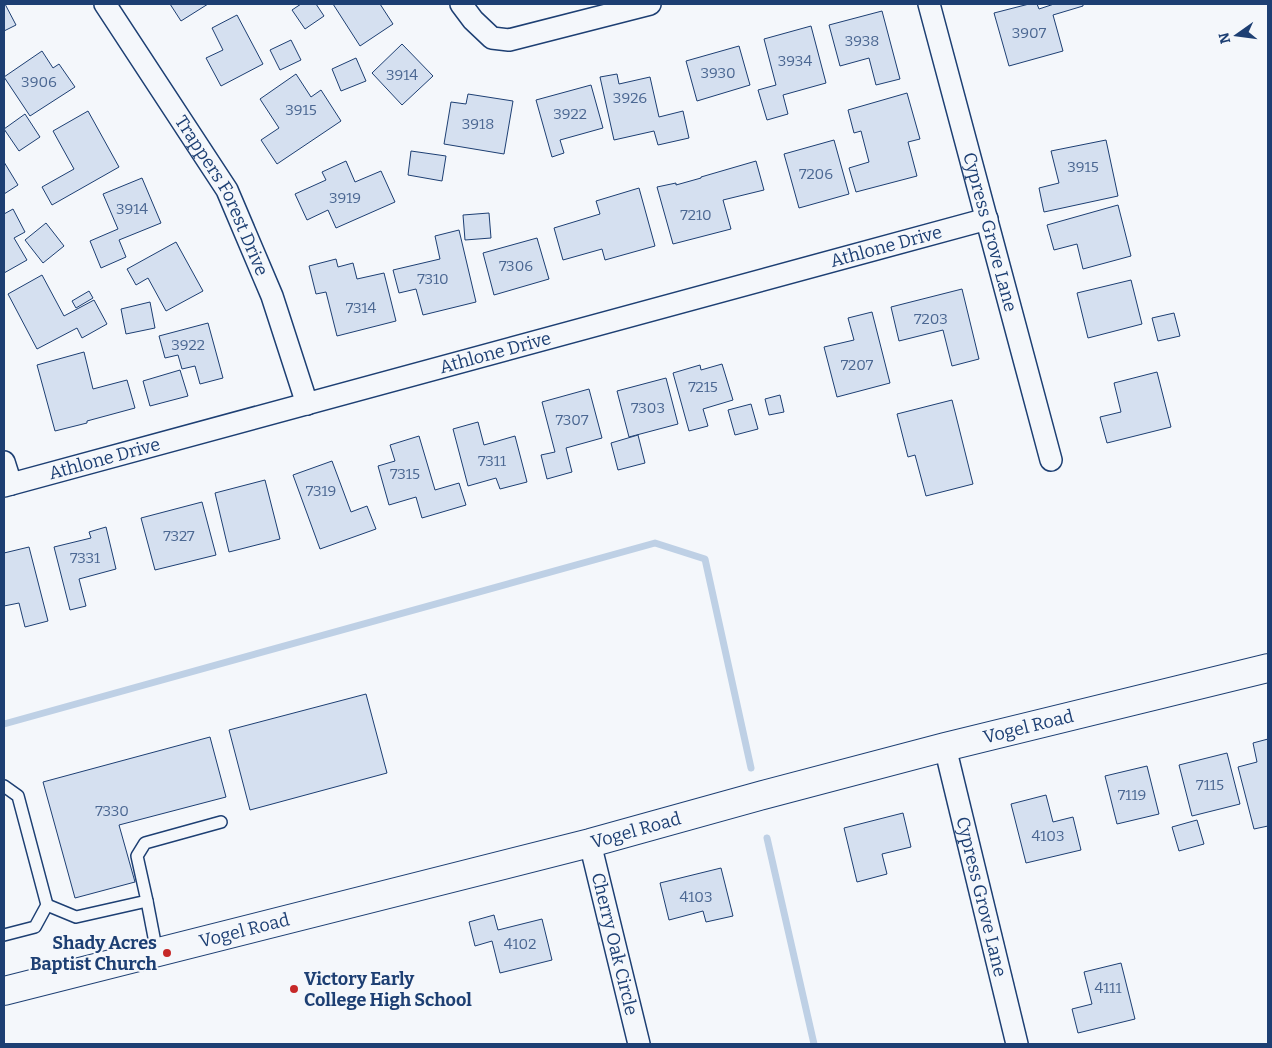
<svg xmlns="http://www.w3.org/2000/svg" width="1272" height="1048" font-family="Bitter,serif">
<rect width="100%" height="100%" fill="#f4f7fb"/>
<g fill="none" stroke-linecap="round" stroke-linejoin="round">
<!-- stream -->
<g stroke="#bed0e5" stroke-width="7">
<polyline points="4,724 655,543 705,559 751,768"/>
<polyline points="767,838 814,1044"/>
</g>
</g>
<!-- building -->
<g fill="#d5e0f0" stroke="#1d3f73">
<polygon points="4,4 5,4 16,25 4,31"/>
<polygon points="170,4 208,4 181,21"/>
<polygon points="301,4 316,4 324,16 305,29 292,10"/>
<polygon points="333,4 380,4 393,24 360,46"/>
<polygon points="1029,4 1037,4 1039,9 1054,4 1083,4 1083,6 1053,15 1063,51 1009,66 994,13"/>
<polygon points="882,11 900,79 876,85 869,58 840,66 829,25"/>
<polygon points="237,15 263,64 221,86 206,58 223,50 212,28"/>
<polygon points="811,26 826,83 783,95 788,114 767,120 758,90 776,85 764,39"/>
<polygon points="291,40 301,60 280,70 270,50"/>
<polygon points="402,44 433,76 402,105 372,73"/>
<polygon points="739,46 750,85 697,101 686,61"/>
<polygon points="42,51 53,68 59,64 75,87 30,116 4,77"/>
<polygon points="356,58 366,81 341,91 332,69"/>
<polygon points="296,74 311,97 321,90 341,121 277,164 261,140 279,128 260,99"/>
<polygon points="617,74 619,84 650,77 659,117 683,111 689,138 658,145 654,131 614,140 600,77"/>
<polygon points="591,85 603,128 560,140 564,153 552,157 536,100"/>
<polygon points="907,93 920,139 908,142 917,176 856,192 849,168 869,162 861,131 854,133 848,110"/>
<polygon points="468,94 513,101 504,154 444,144 451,102 466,104"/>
<polygon points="88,111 119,167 52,205 42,187 74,169 53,131"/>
<polygon points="25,114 40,137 19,151 4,129"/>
<polygon points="834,140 849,194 799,208 784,154"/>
<polygon points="1106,140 1118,196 1044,212 1039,188 1059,183 1051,151"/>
<polygon points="411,151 446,156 442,181 408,175"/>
<polygon points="346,161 355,182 381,171 395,202 336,228 328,210 307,220 295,194 326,180 322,172"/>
<polygon points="756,161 764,190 723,200 731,229 673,244 657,187 676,183 676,185 701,178 701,177"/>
<polygon points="4,162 18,185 4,194"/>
<polygon points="142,178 161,223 119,240 126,257 101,268 90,241 118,229 103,194"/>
<polygon points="639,188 655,246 605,260 602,249 563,260 554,228 600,214 596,201"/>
<polygon points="1118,205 1131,256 1083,269 1077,244 1054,250 1047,225"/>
<polygon points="13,209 25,232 14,238 27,260 4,273 4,214"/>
<polygon points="489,213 491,238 465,240 463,215"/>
<polygon points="46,223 64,246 43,263 25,240"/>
<polygon points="459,230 476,302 423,315 416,289 399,293 393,270 440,259 435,236"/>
<polygon points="537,238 549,279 494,295 483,253"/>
<polygon points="176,242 203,291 166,311 148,278 136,285 127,269"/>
<polygon points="336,259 338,267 353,263 357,279 384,273 396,321 337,336 326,292 316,294 309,266"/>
<polygon points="42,275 64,316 94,300 107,324 82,338 77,328 37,349 8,294"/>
<polygon points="1131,280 1142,324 1088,338 1077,293"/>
<polygon points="962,289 979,359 952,366 943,330 899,341 891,307"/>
<polygon points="89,291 93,298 76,308 72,301"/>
<polygon points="150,302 155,328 126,334 121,309"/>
<polygon points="872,312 890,383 837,397 824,347 854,340 848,318"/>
<polygon points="1174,313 1180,336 1158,341 1152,318"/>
<polygon points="208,323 223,378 200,384 195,366 182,369 178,355 165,358 159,336"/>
<polygon points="84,352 93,389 127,380 135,408 87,421 87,423 55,431 37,365"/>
<polygon points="722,364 733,400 703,409 708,426 689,431 673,373 700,365 701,370"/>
<polygon points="180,370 188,396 150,406 143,381"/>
<polygon points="1157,372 1171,427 1107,443 1100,417 1121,412 1114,383"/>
<polygon points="666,378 678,424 629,437 617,391"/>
<polygon points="589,389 602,438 566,448 572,472 547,479 541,455 555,452 542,402"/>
<polygon points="780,395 784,412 769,415 765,399"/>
<polygon points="952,400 973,484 926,496 915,455 908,457 897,414"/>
<polygon points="751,404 758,429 735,435 728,410"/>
<polygon points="478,422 484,445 515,436 527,482 500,489 496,478 468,486 453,429"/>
<polygon points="638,435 645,463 618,470 611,443"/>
<polygon points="419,436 435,490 459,483 466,505 422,518 416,497 389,505 378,466 395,461 390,445"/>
<polygon points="332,461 351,512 367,506 376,529 320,549 293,475"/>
<polygon points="265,480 280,539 229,552 215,493"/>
<polygon points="202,502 216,555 155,570 141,518"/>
<polygon points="106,527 116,569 79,579 86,606 70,610 54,547 91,538 89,532"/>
<polygon points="29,547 48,621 25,627 19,603 4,606 4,553"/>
<polygon points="366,694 387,773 250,810 229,730"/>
<polygon points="210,737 226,797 119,825 135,882 75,898 43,782"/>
<polygon points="1268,739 1268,826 1254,829 1238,767 1257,762 1253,743"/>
<polygon points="1227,753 1240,804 1192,816 1179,765"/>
<polygon points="1147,766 1159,814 1117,824 1105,776"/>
<polygon points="1046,795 1053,822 1073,817 1081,850 1026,863 1011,804"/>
<polygon points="903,813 911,847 882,854 887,874 857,882 844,828"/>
<polygon points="1197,820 1204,844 1179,851 1172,827"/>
<polygon points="721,868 733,916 706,922 703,911 669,920 660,883"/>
<polygon points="494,915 498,930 542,919 552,960 500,973 492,941 475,946 469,922"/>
<polygon points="1121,963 1135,1019 1078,1033 1072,1009 1092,1004 1084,972"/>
</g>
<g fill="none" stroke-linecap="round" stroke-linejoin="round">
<defs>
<g id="lane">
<polyline points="4,786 18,796 47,905 35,927 4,935"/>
<polyline points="147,901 157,953"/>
<polyline points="47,905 76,917 147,901 137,856 145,843 221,822"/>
</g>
<g id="street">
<path id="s1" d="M105 4 227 190 272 296 307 404"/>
<polyline points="461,4 473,20 492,38 509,40 650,4"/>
<path id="s2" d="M929 4 1051 460"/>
<polyline points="4,462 11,484"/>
<path id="s3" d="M4 486 987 219"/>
<path id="s4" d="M945 747 1017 1044"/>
<path id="s5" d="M590 843 639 1044"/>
</g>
<g id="secondary">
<path id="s6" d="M4 991 590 843 763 795 945 747 1268 668"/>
</g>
</defs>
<!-- lane casing -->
<use href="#lane" stroke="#1d3f73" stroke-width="14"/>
<!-- street casing -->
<use href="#street" stroke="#1d3f73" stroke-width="24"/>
<!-- secondary casing -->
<use href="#secondary" stroke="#1d3f73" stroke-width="30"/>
<!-- lane -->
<use href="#lane" stroke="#f4f7fb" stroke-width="11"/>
<!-- street -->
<use href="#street" stroke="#f4f7fb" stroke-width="21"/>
<!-- secondary -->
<use href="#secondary" stroke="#f4f7fb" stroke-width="28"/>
</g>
<!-- markers -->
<g fill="#c62828" stroke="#f4f7fb" stroke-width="2">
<circle cx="167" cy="953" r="5"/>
<circle cx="294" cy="989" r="5"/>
</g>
<g text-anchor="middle" stroke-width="4" stroke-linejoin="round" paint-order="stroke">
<!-- number labels -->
<g font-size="15" fill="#4b6792">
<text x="1029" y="38">3907</text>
<text x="862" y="46">3938</text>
<text x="795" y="66">3934</text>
<text x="718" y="78">3930</text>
<text x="402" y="80">3914</text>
<text x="39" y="87">3906</text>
<text x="630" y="103">3926</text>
<text x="301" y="115">3915</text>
<text x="570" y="119">3922</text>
<text x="478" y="129">3918</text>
<text x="1083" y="172">3915</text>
<text x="816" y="179">7206</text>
<text x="345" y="203">3919</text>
<text x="132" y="214">3914</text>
<text x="696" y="220">7210</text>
<text x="516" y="271">7306</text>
<text x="433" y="284">7310</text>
<text x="361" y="313">7314</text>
<text x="931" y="324">7203</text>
<text x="188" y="350">3922</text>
<text x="857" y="370">7207</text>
<text x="703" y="392">7215</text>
<text x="648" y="413">7303</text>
<text x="572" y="425">7307</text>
<text x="492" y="466">7311</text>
<text x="405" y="479">7315</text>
<text x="321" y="496">7319</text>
<text x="179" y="541">7327</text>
<text x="85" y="563">7331</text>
<text x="1210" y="790">7115</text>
<text x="1132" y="800">7119</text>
<text x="112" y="816">7330</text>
<text x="1048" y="841">4103</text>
<text x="696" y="902">4103</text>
<text x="520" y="949">4102</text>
<text x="1108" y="993">4111</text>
</g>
<!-- street labels -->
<g font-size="18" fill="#1d3f73" stroke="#f4f7fb">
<text dy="6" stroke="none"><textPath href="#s1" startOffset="225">Trappers Forest Drive</textPath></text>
<text dy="6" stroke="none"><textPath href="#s2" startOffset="236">Cypress Grove Lane</textPath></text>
<text dy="6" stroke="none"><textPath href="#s3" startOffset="914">Athlone Drive</textPath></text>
<text dy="6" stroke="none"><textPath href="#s3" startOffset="509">Athlone Drive</textPath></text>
<text dy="6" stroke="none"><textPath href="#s3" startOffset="104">Athlone Drive</textPath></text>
<text dy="6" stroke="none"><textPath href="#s6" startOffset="1058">Vogel Road</textPath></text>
<text dy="6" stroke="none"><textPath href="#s6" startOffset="652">Vogel Road</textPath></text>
<text dy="6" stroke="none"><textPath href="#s4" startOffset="154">Cypress Grove Lane</textPath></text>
<text dy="6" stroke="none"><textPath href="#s6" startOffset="248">Vogel Road</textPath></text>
<text dy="6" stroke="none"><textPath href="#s5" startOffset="104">Cherry Oak Circle</textPath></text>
</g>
<!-- poi labels -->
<g font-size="18" font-weight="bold" fill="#1d3f73" stroke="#f4f7fb" text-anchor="end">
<text x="157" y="949">Shady Acres<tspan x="157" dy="21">Baptist Church</tspan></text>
<text x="304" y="985" text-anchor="start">Victory Early<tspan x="304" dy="21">College High School</tspan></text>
</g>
</g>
<!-- border -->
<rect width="1272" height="1048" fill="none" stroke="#1d3f73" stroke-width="10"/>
<!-- north arrow -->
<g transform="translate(1237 35) rotate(256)" stroke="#f4f7fb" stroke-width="4" paint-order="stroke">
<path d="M0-4L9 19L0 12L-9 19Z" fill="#1d3f73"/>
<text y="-8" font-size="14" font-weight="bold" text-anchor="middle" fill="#1d3f73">N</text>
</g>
</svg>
